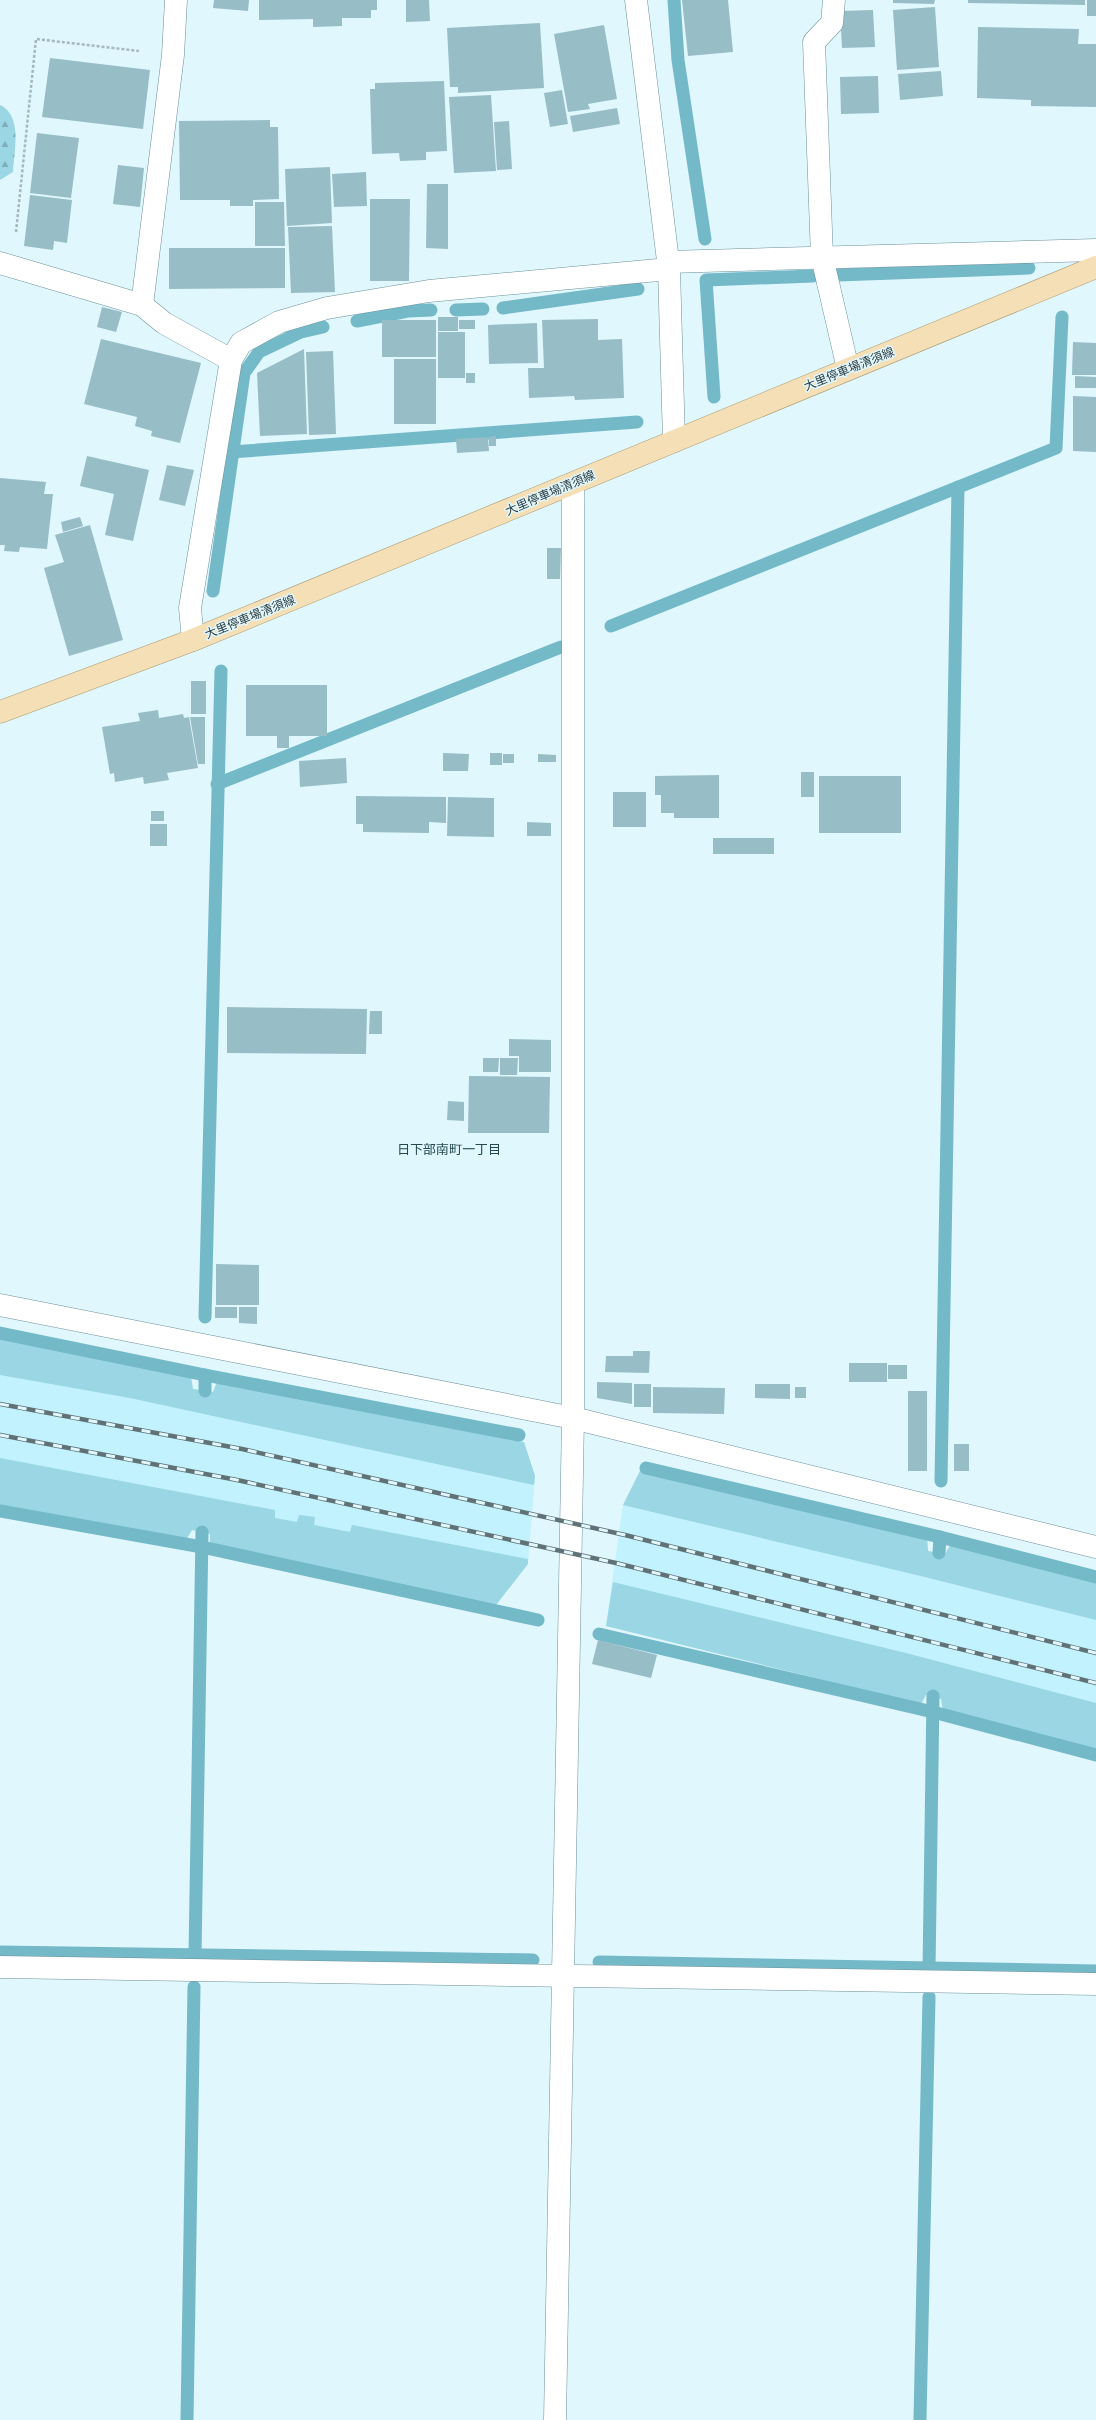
<svg xmlns="http://www.w3.org/2000/svg" width="1096" height="2420" font-family="Figtree,'Noto Sans JP',sans-serif">
<defs>
<pattern id="forest-firs" width="22" height="20" patternUnits="userSpaceOnUse"><rect width="22" height="20" fill="#9ad6e4"/><path d="M5 1l3.5 6h-7zM16 11l3.5 6h-7z" fill="#7eafba"/></pattern>
</defs>
<rect width="100%" height="100%" fill="#e0f7fd"/>
<!-- built -->
<g fill="#c1f2fd">
<polygon points="0,1338 191,1377 193,1389 213,1392 217,1382 524,1442 535,1476 528,1564 496,1605 210,1546 210,1534 192,1530 186,1540 0,1505"/>
<polygon points="641,1469 927,1537 928,1551 945,1554 951,1544 1096,1581 1096,1749 943,1711 941,1699 933,1696 926,1695 921,1704 606,1626 623,1505"/>
</g>
<!-- green -->
<g fill="#9ad6e4">
<polygon points="0,1338 191,1377 193,1389 213,1392 217,1382 524,1442 535,1476 534,1485 130,1398 0,1375"/>
<polygon points="0,1458 275,1510 275,1518 297,1522 299,1515 315,1517 314,1525 350,1532 352,1525 528,1559 528,1564 496,1605 210,1546 210,1534 192,1530 186,1540 0,1505"/>
<polygon points="641,1469 927,1537 928,1551 945,1554 951,1544 1096,1581 1096,1620 925,1577 623,1505"/>
<polygon points="613,1582 906,1653 1096,1703 1096,1749 943,1711 941,1699 926,1695 921,1704 606,1626"/>
</g>
<!-- forest -->
<path fill="url(#forest-firs)" d="M0 105C23 115 14 152 13 172L0 180Z"/>
<g fill="none" stroke-linecap="round" stroke-linejoin="round">
<!-- stream -->
<g stroke="#74b9c8" stroke-width="13">
<polyline points="674,0 678,60 705,239"/>
<polyline points="838,275 1029,268"/>
<polyline points="503,308 638,289"/>
<polyline points="456,310 483,309"/>
<polyline points="357,321 408,311 431,310"/>
<polyline points="714,397 706,280 813,276"/>
<polyline points="231,452 637,422"/>
<polyline points="213,591 244,373 259,352 301,332 323,327"/>
<polyline points="611,626 1056,448 1062,317"/>
<polyline points="217,784 561,647"/>
<polyline points="205,1317 221,671"/>
<polyline points="0,1333 205,1375 519,1435"/>
<polyline points="205,1391 205,1375"/>
<polyline points="646,1468 940,1537 1096,1577"/>
<polyline points="941,1481 958,487"/>
<polyline points="0,1511 202,1547 538,1620"/>
<polyline points="939,1553 940,1537"/>
<polyline points="599,1634 933,1712 1096,1755"/>
<polyline points="0,1952 533,1960"/>
<polyline points="195,1955 202,1532"/>
<polyline points="599,1962 1096,1971"/>
<polyline points="929,1970 933,1696"/>
<polyline points="187,2420 194,1987"/>
<polyline points="920,2420 929,1997"/>
</g>
</g>
<!-- building -->
<g fill="#97bdc6">
<polygon points="214,0 249,0 248,11 213,8"/>
<polygon points="259,0 377,0 377,10 371,10 371,18 342,18 342,26 313,27 313,19 259,20"/>
<polygon points="406,0 429,0 430,21 406,22"/>
<polygon points="682,0 728,0 733,52 688,56"/>
<polygon points="893,0 935,0 934,4 893,3"/>
<polygon points="968,0 1085,0 1085,5 968,3"/>
<rect x="1087" y="0" width="9" height="16"/>
<polygon points="935,7 939,67 897,70 893,10"/>
<polygon points="873,10 875,47 842,48 840,11"/>
<polygon points="540,23 544,88 458,93 458,87 450,87 447,28"/>
<polygon points="604,25 617,99 588,104 590,109 568,112 554,34"/>
<polygon points="978,27 1079,29 1078,44 1096,44 1096,107 1031,106 1031,100 977,98"/>
<polygon points="50,58 150,70 143,129 42,117"/>
<polygon points="941,71 943,96 900,100 898,74"/>
<polygon points="878,76 879,113 841,114 840,77"/>
<polygon points="444,81 447,151 426,152 426,160 400,161 399,153 372,154 370,89 375,89 375,83"/>
<polygon points="562,90 568,124 550,127 544,93"/>
<polygon points="491,95 496,171 454,173 449,97"/>
<polygon points="617,108 620,124 573,132 570,116"/>
<polygon points="270,120 270,127 278,127 279,199 253,200 253,206 230,206 230,200 180,200 179,121"/>
<polygon points="509,121 512,169 497,170 494,122"/>
<polygon points="37,133 79,138 71,198 30,193"/>
<polygon points="118,165 144,168 140,207 113,204"/>
<polygon points="330,167 332,223 287,226 285,169"/>
<polygon points="366,172 367,206 334,207 332,174"/>
<polygon points="427,184 448,184 448,249 426,248"/>
<polygon points="30,195 72,200 67,243 54,241 53,250 24,246"/>
<polygon points="370,199 410,199 409,281 370,281"/>
<polygon points="255,202 284,202 285,246 255,246"/>
<polygon points="332,226 335,292 291,293 288,227"/>
<polygon points="169,248 285,248 285,288 169,289"/>
<polygon points="102,307 122,312 116,332 97,327"/>
<rect x="438" y="317" width="20" height="14"/>
<polygon points="598,319 598,340 622,339 624,398 575,400 574,396 529,398 528,368 544,368 542,320"/>
<rect x="382" y="320" width="54" height="37"/>
<rect x="459" y="320" width="16" height="9"/>
<polygon points="537,323 538,363 489,364 488,325"/>
<rect x="438" y="332" width="27" height="46"/>
<polygon points="101,339 201,363 180,443 151,436 152,431 135,426 137,417 84,404"/>
<polygon points="1073,342 1096,343 1096,375 1072,375"/>
<polygon points="304,349 307,434 260,436 257,373"/>
<polygon points="333,351 336,434 309,435 306,352"/>
<rect x="394" y="359" width="42" height="65"/>
<rect x="466" y="373" width="9" height="10"/>
<polygon points="1075,376 1096,377 1096,388 1075,388"/>
<polygon points="1073,396 1096,397 1096,452 1073,451"/>
<polygon points="496,436 496,446 489,446 489,437"/>
<polygon points="488,437 489,451 457,453 456,439"/>
<polygon points="87,456 149,470 133,541 105,535 114,494 80,486"/>
<polygon points="167,465 194,470 185,506 159,500"/>
<polygon points="0,478 46,482 44,494 53,494 47,549 20,547 19,552 4,551 5,545 0,545"/>
<polygon points="80,517 83,526 63,532 61,522"/>
<polygon points="90,525 123,640 69,656 44,568 64,562 55,535"/>
<polygon points="547,548 561,548 560,579 547,579"/>
<rect x="191" y="681" width="15" height="33"/>
<rect x="246" y="685" width="81" height="51"/>
<polygon points="158,710 159,718 183,714 184,718 189,717 198,768 167,773 169,780 144,784 143,777 115,782 114,773 110,774 102,727 140,721 138,713"/>
<polygon points="190,717 205,717 205,764 198,764"/>
<rect x="277" y="736" width="12" height="12"/>
<polygon points="443,753 469,754 468,771 443,771"/>
<rect x="490" y="753" width="12" height="12"/>
<rect x="503" y="754" width="11" height="9"/>
<polygon points="538,754 556,755 556,762 538,762"/>
<polygon points="346,758 347,783 300,787 299,761"/>
<rect x="801" y="772" width="13" height="25"/>
<polygon points="719,775 719,818 674,818 674,813 661,813 661,795 655,795 655,776"/>
<rect x="819" y="776" width="82" height="57"/>
<rect x="613" y="792" width="33" height="35"/>
<polygon points="356,796 446,797 446,823 429,822 429,833 363,832 363,824 356,824"/>
<polygon points="448,797 494,798 494,837 447,836"/>
<rect x="151" y="811" width="13" height="10"/>
<polygon points="527,822 551,823 551,836 527,836"/>
<rect x="150" y="824" width="17" height="22"/>
<rect x="713" y="838" width="61" height="16"/>
<polygon points="227,1007 367,1009 366,1054 227,1053"/>
<polygon points="370,1011 382,1011 382,1034 369,1034"/>
<polygon points="509,1039 551,1040 551,1072 519,1072 519,1056 509,1056"/>
<polygon points="483,1058 499,1058 498,1072 483,1072"/>
<polygon points="500,1058 518,1058 517,1075 500,1075"/>
<polygon points="469,1076 550,1077 549,1133 468,1133"/>
<polygon points="448,1101 464,1102 464,1121 447,1120"/>
<polygon points="216,1264 259,1265 259,1305 216,1305"/>
<rect x="215" y="1307" width="22" height="11"/>
<polygon points="239,1307 257,1307 257,1324 239,1323"/>
<polygon points="633,1351 650,1351 649,1373 605,1372 606,1356 633,1356"/>
<rect x="849" y="1363" width="38" height="19"/>
<rect x="888" y="1365" width="19" height="14"/>
<polygon points="597,1382 632,1383 632,1404 597,1398"/>
<rect x="634" y="1384" width="17" height="23"/>
<polygon points="755,1384 790,1384 790,1399 755,1398"/>
<polygon points="653,1387 725,1388 724,1414 653,1413"/>
<rect x="795" y="1387" width="11" height="11"/>
<rect x="908" y="1391" width="19" height="80"/>
<rect x="954" y="1444" width="15" height="27"/>
<polygon points="598,1640 657,1655 651,1678 592,1664"/>
</g>
<g fill="none" stroke-linecap="round" stroke-linejoin="round">
<defs>
<g id="minor">
<polyline points="176,0 173,55 142,305 164,323 231,360 190,608 193,640"/>
<polyline points="636,0 669,269 674,441"/>
<polyline points="834,0 832,23 814,42 822,257 848,369"/>
<polyline points="668,262 1096,250"/>
<polyline points="0,263 142,305"/>
<polyline points="231,360 241,343 279,322 327,308 429,291 669,269"/>
<polyline points="0,1305 573,1418 1096,1547"/>
<polyline points="0,1967 1096,1984"/>
<polyline points="555,2420 573,1418 573,484"/>
</g>
<polyline id="major" points="0,712 193,640 1096,267"/>
</defs>
<!-- minor casing -->
<use href="#minor" stroke="#6d919a" stroke-width="23"/>
<!-- major casing -->
<use href="#major" stroke="#aa996e" stroke-width="23"/>
<!-- path -->
<polyline stroke="#a4b9be" stroke-width="2.5" stroke-dasharray="3 2" stroke-linecap="butt" points="16,232 36,39 139,51"/>
<!-- minor -->
<use href="#minor" stroke="#fff" stroke-width="22"/>
<!-- major -->
<use href="#major" stroke="#f4dfb6" stroke-width="22"/>
<defs>
<g id="rail">
<polyline points="0,1404 242,1449 625,1535 1096,1653"/>
<polyline points="0,1435 237,1480 616,1563 1096,1683"/>
</g>
</defs>
<!-- rail casing -->
<use href="#rail" stroke="#607276" stroke-width="4.5"/>
<!-- rail -->
<use href="#rail" stroke="#e0f7fd" stroke-width="3" stroke-dasharray="9" stroke-linecap="butt"/>
</g>
<g text-anchor="middle" stroke-width="3" stroke-linejoin="round" paint-order="stroke">
<!-- street labels -->
<g font-size="12" fill="#2f3f42" stroke="#e0f7fd">
<text transform="translate(849 369) rotate(-22)" y="4">大里停車場清須線</text>
<text transform="translate(550 493) rotate(-23)" y="4">大里停車場清須線</text>
<text transform="translate(250 617) rotate(-22)" y="4">大里停車場清須線</text>
</g>
<!-- neighbourhood labels -->
<g font-size="13" fill="#25484f" stroke="#e0f7fd">
<text x="449" y="1154">日下部南町一丁目</text>
</g>
</g>
</svg>
